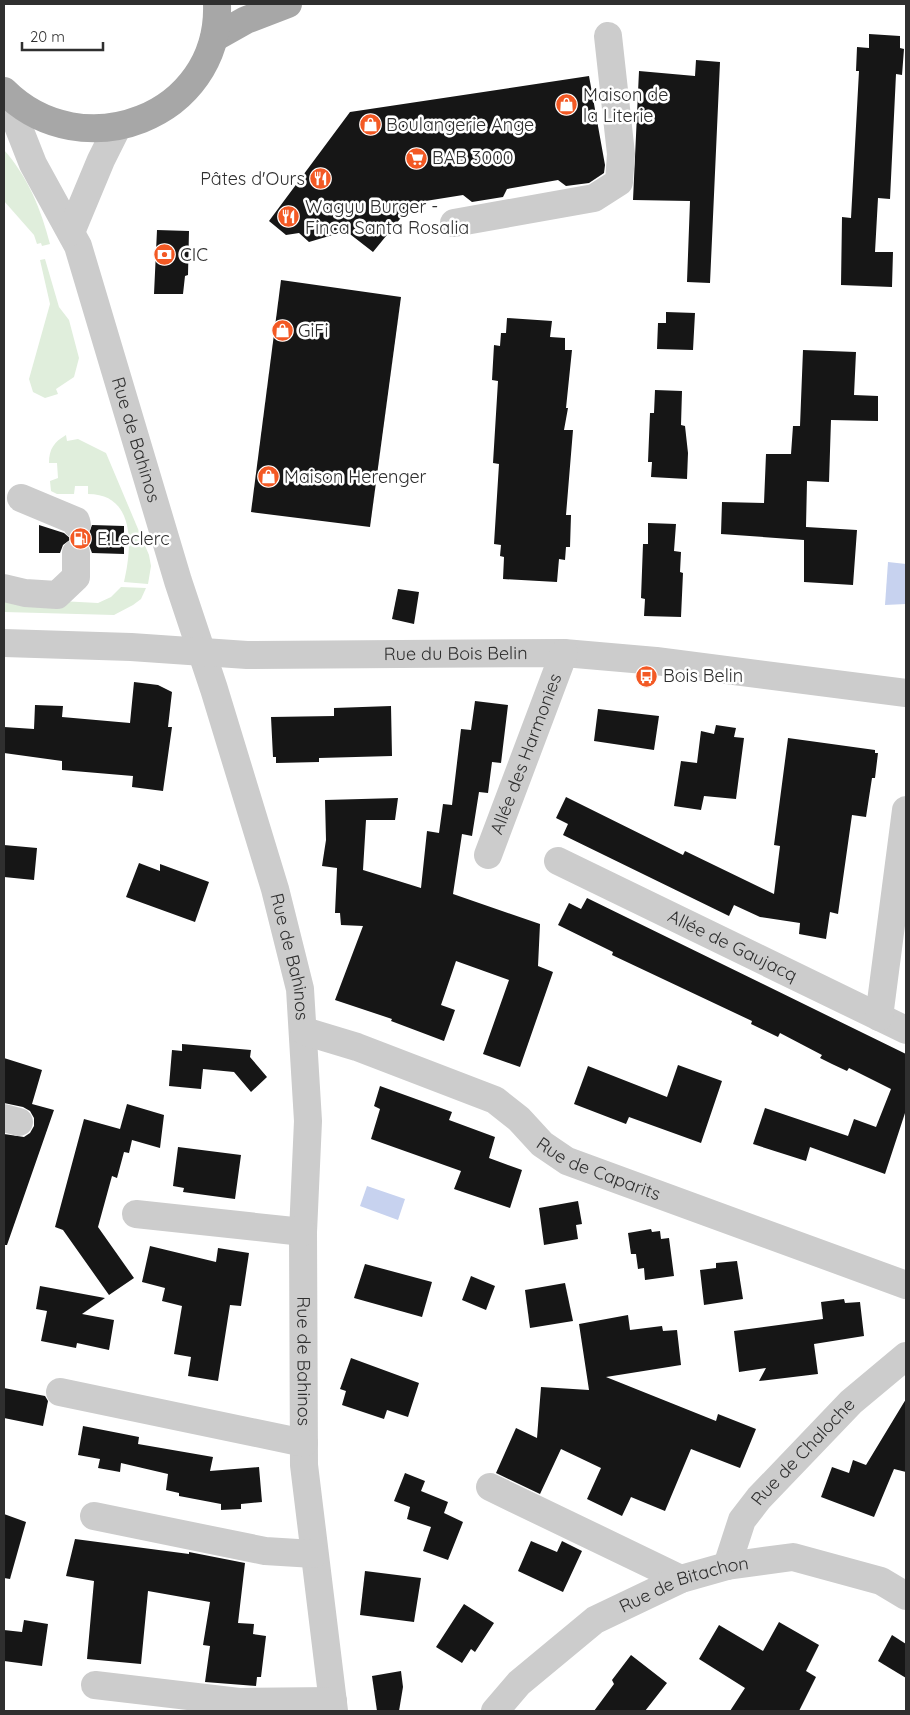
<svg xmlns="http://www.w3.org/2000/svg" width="910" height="1715" font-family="Quicksand,sans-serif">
<rect width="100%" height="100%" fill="#fff"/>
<!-- green -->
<g fill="#e0eedc">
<path d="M4 150C28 177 41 209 50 244L42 246 41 243 37 244 34 235 4 201Z"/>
<polygon points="45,259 59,307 69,320 79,358 74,377 56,389 58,394 45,398 33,392 29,379 50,304 40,260"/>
<path d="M66 435 67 441 78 439 106 453 149 555 151 566 148 584 124 582C132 548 136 494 88 494V486H75L74 494H57L51 491 50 481 58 478 57 463H49C49 449 54 442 66 435Z"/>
<polygon points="121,587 146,588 141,599 133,605 114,615 4,612 4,598 98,603 111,597"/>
</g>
<!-- water -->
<g fill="#c7d2ef">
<polygon points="888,562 906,564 906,604 885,605"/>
<polygon points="367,1186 405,1199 398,1220 360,1206"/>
</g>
<!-- building -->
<g fill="#161616">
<polygon points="869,34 900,36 900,48 904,49 902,75 896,74 890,199 878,198 875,252 893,252 892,287 841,285 842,217 851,218 859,71 856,71 857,47 869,48"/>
<polygon points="696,60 720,62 710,283 687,282 690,201 633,200 639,71 695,76"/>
<polygon points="589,76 605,165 604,173 589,183 566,186 558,180 507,189 503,197 472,202 463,195 413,203 373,252 346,231 309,242 299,233 286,235 269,221 350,112"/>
<polygon points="157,230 189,231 188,275 185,276 183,294 154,294"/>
<polygon points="281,280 401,297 370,527 251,512"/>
<polygon points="666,312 695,313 693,350 657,349 658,323 666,323"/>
<polygon points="507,318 552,321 550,337 565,338 565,350 572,350 566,408 568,408 564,430 573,430 566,515 571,515 570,547 566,547 565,560 559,559 557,582 503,579 504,557 500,556 501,545 494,544 499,464 493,463 498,381 492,380 494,345 500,346 501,333 506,333"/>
<polygon points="803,350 856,352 854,395 878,396 878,421 831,420 829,482 807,481 806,527 857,530 853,585 804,582 804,540 721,534 722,502 764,503 766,454 791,454 793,426 800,426"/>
<polygon points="655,390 682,391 681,425 685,426 688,453 687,479 651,477 652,462 648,462 650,413 654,413"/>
<polygon points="648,523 676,524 674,551 681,552 680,572 683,573 681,617 644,616 645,599 641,598 643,544 648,544"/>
<polygon points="39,525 64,533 71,539 63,545 60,553 39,553"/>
<polygon points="92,525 124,526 124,554 92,553 89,545 83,539 88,536"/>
<polygon points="398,589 419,592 414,624 392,619"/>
<polygon points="134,682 158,685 172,692 168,727 172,727 163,791 132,787 133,776 62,770 62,761 4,753 4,727 34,729 35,705 63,706 62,717 130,723"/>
<polygon points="475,701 508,705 501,763 492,762 488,793 479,792 472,836 462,834 453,894 540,924 538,966 553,972 520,1067 483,1054 509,980 456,961 441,1005 455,1010 444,1041 391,1021 392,1019 335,1000 363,926 341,925 340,913 335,913 337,868 322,866 326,840 325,800 398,798 395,820 366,820 363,870 421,888 427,831 439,833 443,804 452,805 461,729 471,730"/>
<polygon points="391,706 392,756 319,758 319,762 276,763 276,757 273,757 271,717 334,716 334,708"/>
<polygon points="598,709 659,716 654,750 594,741"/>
<polygon points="716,725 736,728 734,737 744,738 736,799 704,796 701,810 674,806 681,761 697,763 701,731 714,734"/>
<polygon points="788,738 875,750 875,753 878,753 875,778 872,778 866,817 852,815 838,914 830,912 826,939 799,934 800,923 760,917 734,905 729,916 563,835 568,824 556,818 566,797 683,855 685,851 774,894 780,846 774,845"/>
<polygon points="4,845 37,848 34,880 4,877"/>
<polygon points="139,863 160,871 160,864 209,882 195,922 126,897"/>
<polygon points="587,898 906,1054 906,1110 885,1174 810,1147 806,1161 753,1144 765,1108 848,1136 854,1119 876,1127 891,1089 849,1068 847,1071 832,1064 820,1058 822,1055 780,1033 778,1037 751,1024 752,1021 612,955 613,952 558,925 569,903 581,909"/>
<polygon points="182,1044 251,1050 250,1057 267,1077 251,1092 234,1072 203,1069 201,1089 169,1086 172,1050 182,1051"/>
<polygon points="4,1058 42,1070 32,1104 54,1110 7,1245 4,1245 4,1134 24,1137 30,1133 34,1126 34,1118 30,1111 23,1107 4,1103"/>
<polygon points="678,1065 722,1081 701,1143 629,1117 626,1124 574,1104 588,1066 667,1097"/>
<polygon points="380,1086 452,1112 449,1120 495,1137 489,1158 522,1170 510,1208 454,1189 461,1171 371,1139 380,1109 374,1106"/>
<polygon points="127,1104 164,1115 160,1148 132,1140 129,1153 124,1152 117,1178 112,1176 98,1227 134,1278 109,1295 63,1230 55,1227 84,1119 120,1129"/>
<polygon points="178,1147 241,1155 235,1199 183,1192 184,1188 173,1186"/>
<polygon points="578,1201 582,1224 576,1225 578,1239 544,1245 539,1208"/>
<polygon points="651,1229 652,1232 660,1231 661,1239 669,1238 674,1276 645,1280 644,1268 638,1269 636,1254 631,1254 628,1233"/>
<polygon points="150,1246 216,1262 218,1248 249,1253 241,1306 230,1305 218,1381 188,1376 191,1357 174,1354 182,1306 162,1301 165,1288 142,1282"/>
<polygon points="737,1261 743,1299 704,1305 700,1270 716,1268 716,1263"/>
<polygon points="365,1264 432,1282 422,1317 354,1298"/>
<polygon points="471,1276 495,1286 486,1310 462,1300"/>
<polygon points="565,1283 573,1321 530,1328 525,1290"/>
<polygon points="40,1286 105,1298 82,1314 114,1320 109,1350 77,1343 76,1348 41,1341 47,1311 36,1309"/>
<polygon points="844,1299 845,1303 860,1302 864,1336 814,1344 818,1374 759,1381 766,1368 739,1372 734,1331 823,1319 821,1302"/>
<polygon points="628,1315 630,1330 662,1326 663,1331 677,1330 681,1365 606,1377 716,1421 718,1414 756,1429 740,1468 691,1449 665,1511 631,1497 622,1516 587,1499 601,1468 561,1449 540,1494 496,1473 516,1428 537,1438 541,1387 589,1390 579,1324"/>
<polygon points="351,1358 419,1383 408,1417 387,1410 384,1419 342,1405 346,1391 340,1389"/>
<polygon points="4,1388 45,1396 48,1401 43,1426 4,1418"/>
<polygon points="906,1399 906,1472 894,1469 874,1517 821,1497 832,1467 849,1473 853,1460 866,1465"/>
<polygon points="83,1426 139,1437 138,1444 213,1457 210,1471 259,1467 262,1502 241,1504 241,1509 221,1510 221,1504 179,1496 179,1493 166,1490 168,1474 121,1463 120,1472 98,1468 100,1459 78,1455"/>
<polygon points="405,1473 425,1481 421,1491 448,1502 444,1513 463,1522 448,1560 423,1551 431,1527 407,1519 410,1507 394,1501"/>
<polygon points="4,1514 26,1522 10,1579 4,1578"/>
<polygon points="75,1539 189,1554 189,1552 245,1563 238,1623 254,1624 253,1634 266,1636 261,1677 257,1677 256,1686 205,1682 210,1646 203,1645 210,1602 148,1591 141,1664 87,1659 94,1581 66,1576"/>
<polygon points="531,1541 557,1552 562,1541 582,1551 563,1592 518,1571"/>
<polygon points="365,1571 421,1578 414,1622 360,1615"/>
<polygon points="464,1604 494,1623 475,1652 471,1649 462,1663 436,1647"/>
<polygon points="24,1620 48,1624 42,1666 4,1661 4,1630 22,1632"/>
<polygon points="779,1622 819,1645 806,1671 816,1677 799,1711 730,1711 745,1688 699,1659 719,1625 763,1651"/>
<polygon points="892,1635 906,1644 906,1678 878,1661"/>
<polygon points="631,1655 667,1683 645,1711 594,1711 614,1684 612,1680"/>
<polygon points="401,1671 403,1687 399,1711 377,1711 372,1676"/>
</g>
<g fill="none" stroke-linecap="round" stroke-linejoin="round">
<!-- minor -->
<g stroke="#ccc" stroke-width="28">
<path id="s1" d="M5 93 33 164 78 246 178 581 214 689 275 889 300 989 308 1121 303 1232 304 1465 334 1711"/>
<polyline points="454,223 594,198 619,182 621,154 608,36"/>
<polyline points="71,232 101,160 117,128"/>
<polyline points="21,498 76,521 77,525"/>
<polyline points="4,588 25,593 57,595 76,577 76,553"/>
<path id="s2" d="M4 643 131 647 247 655 564 653 656 661 906 693"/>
<path id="s3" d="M488 855 564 653"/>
<path id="s4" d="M558 861 906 1030"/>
<polyline points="879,1017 906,810"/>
<path id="s5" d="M304 1031 357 1047 495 1100 519 1119 542 1144 567 1161 906 1285"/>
<polyline points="4,1118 19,1122"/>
<polyline points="136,1214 303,1232"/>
<polyline points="60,1392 304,1443"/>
<polyline points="490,1487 681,1579"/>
<polyline points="94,1516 265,1551 314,1554"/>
<path id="s6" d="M727 1566 742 1520 759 1498 851 1402 906 1356"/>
<polyline points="95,1685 239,1702 333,1701"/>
<path id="s7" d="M495 1711 519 1683 595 1620 681 1579 727 1566 793 1557 881 1581 906 1596"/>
</g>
<!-- major -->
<g stroke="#a7a7a7" stroke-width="28">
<polyline points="214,38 246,20 288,4"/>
<path d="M4 91C82 169 221 117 217 4"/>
</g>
</g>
<!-- icons -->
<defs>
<symbol id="shop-disc" viewBox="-11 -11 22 22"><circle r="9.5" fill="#f35924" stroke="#fff"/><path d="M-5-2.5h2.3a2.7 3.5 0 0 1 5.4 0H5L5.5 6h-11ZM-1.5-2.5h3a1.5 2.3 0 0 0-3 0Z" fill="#fff"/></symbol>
<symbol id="supermarket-disc" viewBox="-11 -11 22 22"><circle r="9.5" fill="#f35924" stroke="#fff"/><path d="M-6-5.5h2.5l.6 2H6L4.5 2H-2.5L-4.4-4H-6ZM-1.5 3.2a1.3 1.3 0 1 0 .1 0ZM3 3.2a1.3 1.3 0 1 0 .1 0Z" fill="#fff"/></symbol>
<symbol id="restaurant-disc" viewBox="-11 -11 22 22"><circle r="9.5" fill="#f35924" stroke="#fff"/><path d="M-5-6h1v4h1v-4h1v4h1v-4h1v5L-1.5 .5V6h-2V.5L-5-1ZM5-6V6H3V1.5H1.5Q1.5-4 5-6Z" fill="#fff"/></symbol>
<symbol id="bank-disc" viewBox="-11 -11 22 22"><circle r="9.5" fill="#f35924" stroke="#fff"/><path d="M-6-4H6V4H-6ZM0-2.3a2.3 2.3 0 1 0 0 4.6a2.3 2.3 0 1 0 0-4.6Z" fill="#fff"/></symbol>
<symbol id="fuel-disc" viewBox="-11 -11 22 22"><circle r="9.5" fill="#f35924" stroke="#fff"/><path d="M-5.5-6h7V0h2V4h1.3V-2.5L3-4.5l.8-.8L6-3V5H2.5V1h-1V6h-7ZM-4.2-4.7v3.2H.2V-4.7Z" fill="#fff"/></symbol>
<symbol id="bus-disc" viewBox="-11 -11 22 22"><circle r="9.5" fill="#f35924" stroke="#fff"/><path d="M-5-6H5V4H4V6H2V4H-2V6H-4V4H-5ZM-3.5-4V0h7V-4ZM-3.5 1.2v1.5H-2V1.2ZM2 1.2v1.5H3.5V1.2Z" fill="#fff"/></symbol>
</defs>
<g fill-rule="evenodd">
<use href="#shop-disc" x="554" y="92" width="25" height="25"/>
<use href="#shop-disc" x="358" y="112" width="25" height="25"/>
<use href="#supermarket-disc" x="404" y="146" width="25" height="25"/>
<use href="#restaurant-disc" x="308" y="166" width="25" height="25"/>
<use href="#restaurant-disc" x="276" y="204" width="25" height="25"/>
<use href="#bank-disc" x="152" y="242" width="25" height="25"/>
<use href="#shop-disc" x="270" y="318" width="25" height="25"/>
<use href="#shop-disc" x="256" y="464" width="25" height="25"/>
<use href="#fuel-disc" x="68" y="526" width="25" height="25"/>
<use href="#bus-disc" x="634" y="664" width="25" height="25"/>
</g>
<g text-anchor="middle" stroke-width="5" stroke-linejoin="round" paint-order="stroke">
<!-- poi labels -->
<g font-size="18" fill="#2f2f2f" stroke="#fff" text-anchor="start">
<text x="583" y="101">Maison de<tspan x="583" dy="21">la Literie</tspan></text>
<text x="386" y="131">Boulangerie Ange</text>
<text x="432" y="164">BAB 3000</text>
<text x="305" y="185" text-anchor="end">Pâtes d'Ours</text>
<text x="305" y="213">Wagyu Burger -<tspan x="305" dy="21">Finca Santa Rosalia</tspan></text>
<text x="180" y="261">CIC</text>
<text x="298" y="337">GiFi</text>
<text x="284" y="483">Maison Herenger</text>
<text x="97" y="545">E.Leclerc</text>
<text x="663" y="682">Bois Belin</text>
</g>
<!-- street labels -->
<g font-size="18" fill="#2f2f2f" stroke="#fff">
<text dy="6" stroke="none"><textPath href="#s1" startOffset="372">Rue de Bahinos</textPath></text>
<text dy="6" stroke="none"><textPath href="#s2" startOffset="452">Rue du Bois Belin</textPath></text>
<text dy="6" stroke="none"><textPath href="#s3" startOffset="108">Allée des Harmonies</textPath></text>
<text dy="6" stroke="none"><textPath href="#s4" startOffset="194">Allée de Gaujacq</textPath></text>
<text dy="6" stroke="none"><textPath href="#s1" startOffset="912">Rue de Bahinos</textPath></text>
<text dy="6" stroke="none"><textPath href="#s5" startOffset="330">Rue de Caparits</textPath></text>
<text dy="6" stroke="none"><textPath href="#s1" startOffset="1318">Rue de Bahinos</textPath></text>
<text dy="6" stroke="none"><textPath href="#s6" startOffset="140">Rue de Chaloche</textPath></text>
<text dy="6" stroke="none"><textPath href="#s7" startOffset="232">Rue de Bitachon</textPath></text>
</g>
</g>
<!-- border -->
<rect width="910" height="1715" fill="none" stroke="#2f2f2f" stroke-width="10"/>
<!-- scale -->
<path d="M22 42v8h81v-8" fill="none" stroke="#2f2f2f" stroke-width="2.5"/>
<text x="30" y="42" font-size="15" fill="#2f2f2f" stroke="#ffffff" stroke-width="4" paint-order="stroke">20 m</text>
</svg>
